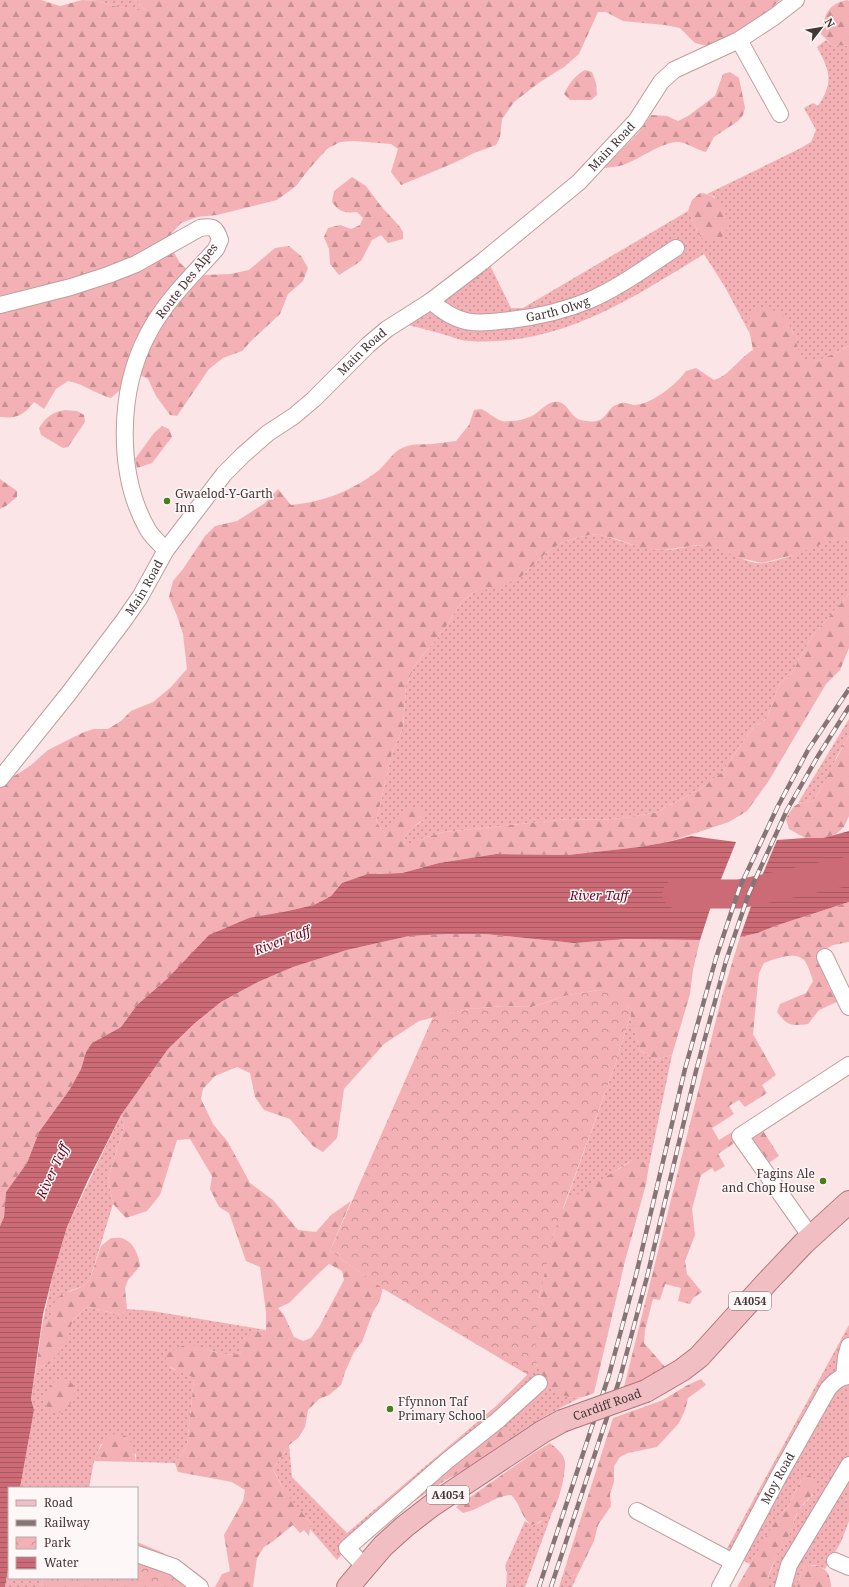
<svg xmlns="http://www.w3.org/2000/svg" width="849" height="1587" font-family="'Noto Serif',serif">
<defs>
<pattern id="grass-dots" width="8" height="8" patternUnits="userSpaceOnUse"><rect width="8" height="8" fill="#f4b1b5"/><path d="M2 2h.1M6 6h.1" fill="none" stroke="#c79194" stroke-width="1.8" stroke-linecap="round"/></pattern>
<pattern id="forest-firs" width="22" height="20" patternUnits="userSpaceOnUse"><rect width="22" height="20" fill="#f4b1b5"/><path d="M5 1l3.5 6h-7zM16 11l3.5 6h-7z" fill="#c79194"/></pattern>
<pattern id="park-crowns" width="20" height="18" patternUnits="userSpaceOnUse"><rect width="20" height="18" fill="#f4b1b5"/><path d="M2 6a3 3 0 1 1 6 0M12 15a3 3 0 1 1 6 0" fill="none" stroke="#c79194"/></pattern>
<pattern id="water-rules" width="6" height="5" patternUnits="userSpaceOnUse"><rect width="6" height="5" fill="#cc6b76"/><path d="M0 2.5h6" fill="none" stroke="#a75962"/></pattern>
</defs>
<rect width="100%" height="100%" fill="#fbe5e6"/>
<!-- grass -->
<g fill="url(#grass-dots)">
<polygon points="84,0 135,0 147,12 113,6 98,1"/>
<path d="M826 40 832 45 849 46V346C836 352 816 366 802 360L796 346 792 330 748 324 750 334 725 287 704 254C631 299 559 347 469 341 463 341 455 338 449 336 435 332 422 328 408 325L487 259 511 308H523L688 211 701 238 715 197 707 194 797 150 811 142 816 130 804 108 813 103 818 106C834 82 830 71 817 47Z"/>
<path d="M596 534C618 539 641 550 664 550 681 550 698 542 715 547 729 551 748 565 764 563 785 560 804 550 824 542 830 540 838 539 845 538L849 541V594L812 636 792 673 779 685 767 718 752 729 722 772 702 788 657 812 631 817 601 820 569 819 444 832 423 838 410 847 404 843C405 831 413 826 423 821L385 833 376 822 392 753 403 727 406 686 415 665 445 628 463 600 475 592 522 576 545 554 561 543 579 537Z"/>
<polygon points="849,719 849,736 837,756 829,775 813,801 798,803"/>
<polygon points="631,1014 640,1050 655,1060 672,1055 649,1165 641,1160 632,1160 574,1198 563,1210 614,1068"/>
<polygon points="121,1115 124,1127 108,1179 113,1204 90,1279 82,1287 71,1290 56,1301 50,1317 42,1326 53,1274 67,1227"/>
<path d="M88 1307 121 1315 127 1309 152 1311 266 1330 254 1331 242 1353C229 1357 220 1354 207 1349L170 1368 184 1372 194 1378 187 1446 175 1463 136 1462V1454L101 1444 94 1461 89 1488H20L34 1410 31 1399 36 1368 49 1364 73 1320 82 1311Z"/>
<polygon points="849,1325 849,1521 841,1542 825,1569 815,1565 804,1565 797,1587 767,1587 767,1581 776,1556 790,1533 798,1510 813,1495 801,1480 788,1507 780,1515 750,1564 725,1552"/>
<path d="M537 1365 542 1376 567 1397 580 1398C555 1410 532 1423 510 1439V1431L485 1442 474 1449 442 1479 446 1480 356 1540 347 1548 337 1560 310 1529 311 1523 288 1498 273 1469 289 1445 292 1477 347 1533 496 1406Z"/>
<polygon points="552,1513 525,1587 506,1587 507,1573 505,1566 525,1521 532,1525 539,1523"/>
<polygon points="9,1564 9,1578 43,1578 41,1587 5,1587"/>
<polygon points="564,1571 569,1577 578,1574 572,1587 559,1587"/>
</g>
<!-- forest -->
<g fill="url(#forest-firs)" fill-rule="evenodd">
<path d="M0 0H41L60 6 82 0 98 1 113 6 146 11 135 0H780L750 27 711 47 695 43 680 28 665 25 623 21 606 12H598L579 54 564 67 540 82 514 102 502 119 500 137 496 145 474 153 454 163 401 185 391 172 398 149 391 144 354 141 340 142 327 149 309 169 296 186 277 200 217 215 197 217 181 223 171 234 172 249 180 263 190 272 204 275 230 274 249 270 275 248 289 246 301 256 308 268 303 281 288 294 280 314 252 340 242 351 223 358 209 369 177 416 170 415 156 396 148 379 142 376 132 380 111 398C96 394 84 384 68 381L56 389 44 409 34 402C24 415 17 419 0 417Z"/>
<path d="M847 0 849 1V46L832 45 821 34C825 15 826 5 847 0Z"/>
<path d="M585 70 592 72 596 83 597 95 591 100H570L564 94C569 84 574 76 585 70Z"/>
<path d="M730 72 739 78 745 108 743 115 738 121 714 137 706 152C696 150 687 142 677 142 660 143 640 159 623 165 617 167 610 167 604 168L639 132 651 115 667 116 678 121 688 116 715 96 723 74Z"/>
<path d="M352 177 366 186 381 206 400 227 403 232V239L388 243 381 235 372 240 361 261 339 275 330 264 329 249 324 237 328 228 340 225 351 229 360 225 363 218 357 212C345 213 340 213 332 202L334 191Z"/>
<path d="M700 193C718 194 721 206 729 221 726 238 718 244 701 238L688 211 692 200Z"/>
<path d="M763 308C767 309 771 309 775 311 793 318 795 344 802 359 815 366 836 352 849 346V541L845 538 826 542 797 554 762 563 736 557 715 547 698 545 664 550 645 549 616 539 596 534 579 537 561 543 545 554 522 576 507 585 475 592 463 600 445 628 415 665 406 686 403 727 392 753 376 822 385 833C395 817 401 809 420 807L428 813C420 826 406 826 404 843L410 846 423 838 444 832 569 819 601 820 631 817 657 812 702 788 722 772 752 729 767 718 779 685 792 673 812 636 849 594V648L840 670 826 684 768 782 747 811 729 822 668 842 639 847 568 855 496 854 439 863 402 873H379L343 883 331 896 314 905 283 912 168 978 137 1005 121 1027 92 1043 86 1052 81 1069 70 1089 39 1132 27 1163 6 1192 4 1217 0 1226V785L30 766 48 750 84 732 94 729H108L121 721 131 711 153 702 170 688 187 669 183 634 177 616 169 597 173 581 183 569 205 536 215 526 237 521 265 503 278 489 291 505C323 502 352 491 378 471 386 464 393 452 402 448 412 443 421 445 432 444 440 443 448 442 456 441L469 425 474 410 481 409C488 412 495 419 502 421 504 422 508 421 511 421 518 421 525 419 532 416 540 412 548 400 558 402 568 403 571 418 581 420 612 427 601 407 622 403 626 402 630 405 634 405 651 405 677 384 686 371L696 368 714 380C729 376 739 358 753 350L748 324 752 311Z"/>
<path d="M65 410 77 411 84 415 85 422 68 447 63 448 41 435 39 428C46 417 52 412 65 410Z"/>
<polygon points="162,426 169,429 172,437 152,463 137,468 135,459 154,433"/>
<polygon points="0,479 17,491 17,497 6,506 0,509"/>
<path d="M849 736V816L844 827 836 834 824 838H805L789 829 786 819C794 804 796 803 813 801 827 780 836 757 849 736Z"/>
<path d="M849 902V942L833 945 824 950 828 985 837 1002 819 1010 808 1024C791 1026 787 1026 777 1012L780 1004 806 993 813 981C811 975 809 968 806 963 798 949 775 959 764 963L759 973 753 1034 776 1075 762 1085 767 1093 745 1107 739 1100 729 1106 734 1114 712 1128 719 1140 732 1132 737 1141 718 1154 725 1166 715 1172 712 1168 701 1175 692 1209 695 1235 685 1261 687 1274 702 1292 693 1298 690 1304 678 1301 681 1288 665 1284 660 1300 653 1299 645 1330 644 1343 666 1368 632 1385 624 1387 722 996 740 937 758 933 775 926Z"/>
<path d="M447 934H485L574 943 627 939 700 940 693 970 690 994 672 1055 655 1060 640 1050 628 1006 599 990 568 995 532 1007 504 1006 469 1009 419 1021 384 1044 344 1089 337 1138 323 1152 313 1146 290 1119 264 1110 255 1097 250 1073 237 1067 215 1076 203 1089 201 1099 213 1124 228 1142 250 1183 273 1200 298 1230 316 1232 331 1215 351 1201 330 1251 383 1288 380 1300 373 1312 362 1342 354 1352 345 1372 341 1385 329 1395 319 1399 308 1410 305 1427 298 1438 289 1445 273 1469C282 1490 296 1506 311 1523L309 1536 304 1530 300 1533 293 1525 272 1542 264 1547 257 1558 253 1587H215L222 1574 230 1571 224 1535 243 1501 245 1490 232 1482 178 1472 175 1463 187 1446 194 1378C184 1372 173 1370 165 1363L167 1354C199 1330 210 1362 242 1353L240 1345 244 1336 254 1331 266 1330V1312L260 1267 246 1261 229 1213 219 1207 210 1189 212 1176 190 1139 177 1140 160 1195 147 1211 126 1218 113 1204 108 1179 124 1127 121 1115 168 1049 195 1023 221 1002 258 982 293 967 347 950 409 936ZM329 1264 342 1271 344 1280 319 1327 311 1338 303 1341 294 1337 284 1315 278 1308 289 1303 319 1273Z"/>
<polygon points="762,1129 779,1156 767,1164 749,1137"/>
<path d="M632 1160H641L649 1165 646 1184 625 1261 594 1393C581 1399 571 1400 559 1393 550 1387 540 1376 537 1365 530 1331 541 1289 548 1256 552 1242 555 1222 563 1209 575 1190 613 1175 632 1160Z"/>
<path d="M111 1238C115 1238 121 1237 124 1239 134 1243 139 1256 140 1266L128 1280 125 1288 127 1309 121 1315 88 1307 82 1311 73 1320 63 1348 49 1364 36 1368 42 1326 50 1317 55 1301 62 1294 82 1287 90 1279 101 1246Z"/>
<polygon points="64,1378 73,1384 75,1393 69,1407 57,1414 49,1410 44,1401 46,1393 55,1380"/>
<polygon points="701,1379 706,1385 688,1398 685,1410 679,1423 657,1447 628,1453 620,1457 614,1466 614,1482 610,1494 611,1506 598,1525 594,1541 578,1574 569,1577 564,1571 613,1418 663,1400 686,1386"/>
<polygon points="505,1428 510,1430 510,1439 479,1462 446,1480 442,1479 443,1474 495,1433"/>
<path d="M116 1433 126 1436 133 1446 136 1462 94 1461C99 1448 103 1440 116 1433Z"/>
<path d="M550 1443C556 1448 564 1454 565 1462 566 1473 558 1507 551 1514 545 1519 539 1523 532 1525 520 1517 521 1504 511 1495 492 1497 480 1510 463 1513L456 1507 529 1456Z"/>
<path d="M809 1475 816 1480C817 1497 806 1498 798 1511 794 1517 794 1526 790 1534 780 1550 768 1567 767 1587H737L769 1531 780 1515 788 1507 801 1480Z"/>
<path d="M804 1565C822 1565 830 1568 831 1587H797Z"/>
</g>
<!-- park -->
<g fill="url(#park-crowns)">
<polygon points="599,990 616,992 628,1006 631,1014 614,1068 553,1236 539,1299 535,1337 537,1365 528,1375 382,1288 330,1251 433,1017 469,1009 504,1006 532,1007 568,995"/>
<polygon points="137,1542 161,1552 197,1573 209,1587 41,1587 43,1578 137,1578"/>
</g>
<!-- water -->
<g fill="url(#water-rules)">
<polygon points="849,831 849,902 775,926 758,933 740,937 761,878 777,840 805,838 823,838"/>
<polygon points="691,836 736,842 715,894 700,940 627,939 574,943 485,934 447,934 409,936 347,950 293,967 258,982 221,1002 195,1023 168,1049 121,1115 88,1180 67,1227 53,1274 43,1314 31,1399 34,1410 20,1488 9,1488 9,1564 5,1587 0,1587 0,1226 4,1217 6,1192 27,1163 39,1132 70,1089 81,1069 86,1052 92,1043 121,1027 137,1005 168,978 209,935 249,918 283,912 314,905 331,896 342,883 368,874 402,873 439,863 496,854 568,855 639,847 668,842"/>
</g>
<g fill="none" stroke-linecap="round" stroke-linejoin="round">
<!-- river -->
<polyline stroke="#cc6b76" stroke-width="29" points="677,894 739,894 849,871"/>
<defs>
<g id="street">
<polyline points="739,40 780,114"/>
<path id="s1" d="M431 301C459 326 474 324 510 320 537 317 564 311 590 300 620 287 648 266 676 248"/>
<path d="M0 305 71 287 108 275 136 264 200 228C213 226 216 227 220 240L216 249C192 276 165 301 148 334 118 390 116 474 148 530 153 538 160 544 166 550"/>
<path id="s2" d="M0 779 69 693 124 620 140 597 166 550 224 474 243 455 268 433 294 416 314 399 368 345 387 329 431 301 482 262 579 182 636 121 661 82 674 70 739 40 774 17 796 0"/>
<polyline points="825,957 849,1007"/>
<polyline points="811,1237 740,1136 849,1065"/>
<polyline points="844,1376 846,1357 849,1346"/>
<polyline points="637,1511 733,1562"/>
<polyline points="137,1554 174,1567 200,1587"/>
<polyline points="835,1561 849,1567"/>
<polyline points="365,1567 347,1548 448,1460 497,1421 539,1383"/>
<path id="s3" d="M720 1587 780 1474 828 1389C834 1382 839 1377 849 1376"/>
<polyline points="783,1587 789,1565 849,1465"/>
</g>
<g id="primary">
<polyline points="646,1391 682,1370 699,1357 768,1281 804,1243 849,1202"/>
<polyline points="348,1587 383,1546 404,1527 431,1506 542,1432 562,1421"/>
</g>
</defs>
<!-- street casing -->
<use href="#street" stroke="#c09d9f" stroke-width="18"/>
<!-- primary casing -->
<use href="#primary" stroke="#ae7378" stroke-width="24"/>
<!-- street -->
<use href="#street" stroke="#fff" stroke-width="16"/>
<!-- primary -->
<use href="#primary" stroke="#f1bfc3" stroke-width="22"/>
<defs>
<g id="rail">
<polyline points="539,1587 609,1375 636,1275 685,1069 716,958 739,889 778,806 808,750 849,689"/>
<polyline points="551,1587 620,1378 647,1277 696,1071 726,961 749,893 787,810 818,756 849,707"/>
</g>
</defs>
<!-- rail casing -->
<use href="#rail" stroke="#877576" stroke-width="4.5"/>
<!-- rail -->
<use href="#rail" stroke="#fef7f7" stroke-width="3" stroke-dasharray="9" stroke-linecap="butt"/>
<defs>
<g id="primary-bridge">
<path id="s4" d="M562 1421 646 1391"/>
</g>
</defs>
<!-- primary-bridge casing -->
<use href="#primary-bridge" stroke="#ae7378" stroke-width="24" stroke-linecap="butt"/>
<!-- primary-bridge -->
<use href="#primary-bridge" stroke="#f1bfc3" stroke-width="22"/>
</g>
<!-- markers -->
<g fill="#467f18" stroke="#fef7f7" stroke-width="1.5">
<circle cx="167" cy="501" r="4"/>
<circle cx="823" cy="1181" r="4"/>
<circle cx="390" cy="1409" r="4"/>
</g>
<g text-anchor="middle" stroke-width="3" stroke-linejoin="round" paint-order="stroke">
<!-- shield labels -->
<g fill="#fef7f7" stroke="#7c7071" stroke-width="1">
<rect x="729" y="1292" width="42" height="18" rx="3"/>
<rect x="427" y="1486" width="42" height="18" rx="3"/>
</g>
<g font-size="11" font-weight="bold" fill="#453637">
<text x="750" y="1305">A4054</text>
<text x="448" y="1499">A4054</text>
</g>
<!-- street labels -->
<g font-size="12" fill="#453637" stroke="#fef7f7">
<text dy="4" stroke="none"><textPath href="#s2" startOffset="888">Main Road</textPath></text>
<text transform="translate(187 281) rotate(-52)" y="4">Route Des Alpes</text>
<text dy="4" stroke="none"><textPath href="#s1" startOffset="134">Garth Olwg</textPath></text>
<text dy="4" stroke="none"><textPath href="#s2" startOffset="564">Main Road</textPath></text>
<text dy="4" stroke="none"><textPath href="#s2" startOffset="240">Main Road</textPath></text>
<text dy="4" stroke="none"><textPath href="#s4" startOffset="48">Cardiff Road</textPath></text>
<text dy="4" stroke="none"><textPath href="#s3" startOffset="123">Moy Road</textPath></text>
</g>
<!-- poi labels -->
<g font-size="12" fill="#453637" stroke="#fef7f7" text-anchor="start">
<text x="175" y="498">Gwaelod-Y-Garth<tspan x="175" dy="14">Inn</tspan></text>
<text x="815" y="1178" text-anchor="end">Fagins Ale<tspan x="815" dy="14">and Chop House</tspan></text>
<text x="398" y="1406">Ffynnon Taf<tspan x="398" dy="14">Primary School</tspan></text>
</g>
<!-- water labels -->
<g font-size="13" font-style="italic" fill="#650b21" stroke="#fef7f7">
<text x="599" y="900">River Taff</text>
<text transform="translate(282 940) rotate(-21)" y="5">River Taff</text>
<text transform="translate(52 1171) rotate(-65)" y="5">River Taff</text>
</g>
</g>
<!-- legend -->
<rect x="8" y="1487" width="130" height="92" fill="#fef7f7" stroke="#b4aaaa"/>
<rect x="16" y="1500" width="20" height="6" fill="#f1bfc3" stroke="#b4aaaa"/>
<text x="44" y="1507" font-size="12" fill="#453637">Road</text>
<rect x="16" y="1520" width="20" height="6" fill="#877576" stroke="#b4aaaa"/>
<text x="44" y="1527" font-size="12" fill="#453637">Railway</text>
<rect x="16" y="1537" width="20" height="12" fill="url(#park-crowns)" stroke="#b4aaaa"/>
<text x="44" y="1547" font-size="12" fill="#453637">Park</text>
<rect x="16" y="1557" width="20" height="12" fill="url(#water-rules)" stroke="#b4aaaa"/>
<text x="44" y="1567" font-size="12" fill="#453637">Water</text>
<!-- north arrow -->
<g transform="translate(821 28) rotate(59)" stroke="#fef7f7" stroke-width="3" paint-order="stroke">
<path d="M0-3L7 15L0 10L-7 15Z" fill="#453637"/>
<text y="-6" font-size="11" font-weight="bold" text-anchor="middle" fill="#453637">N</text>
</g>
</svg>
